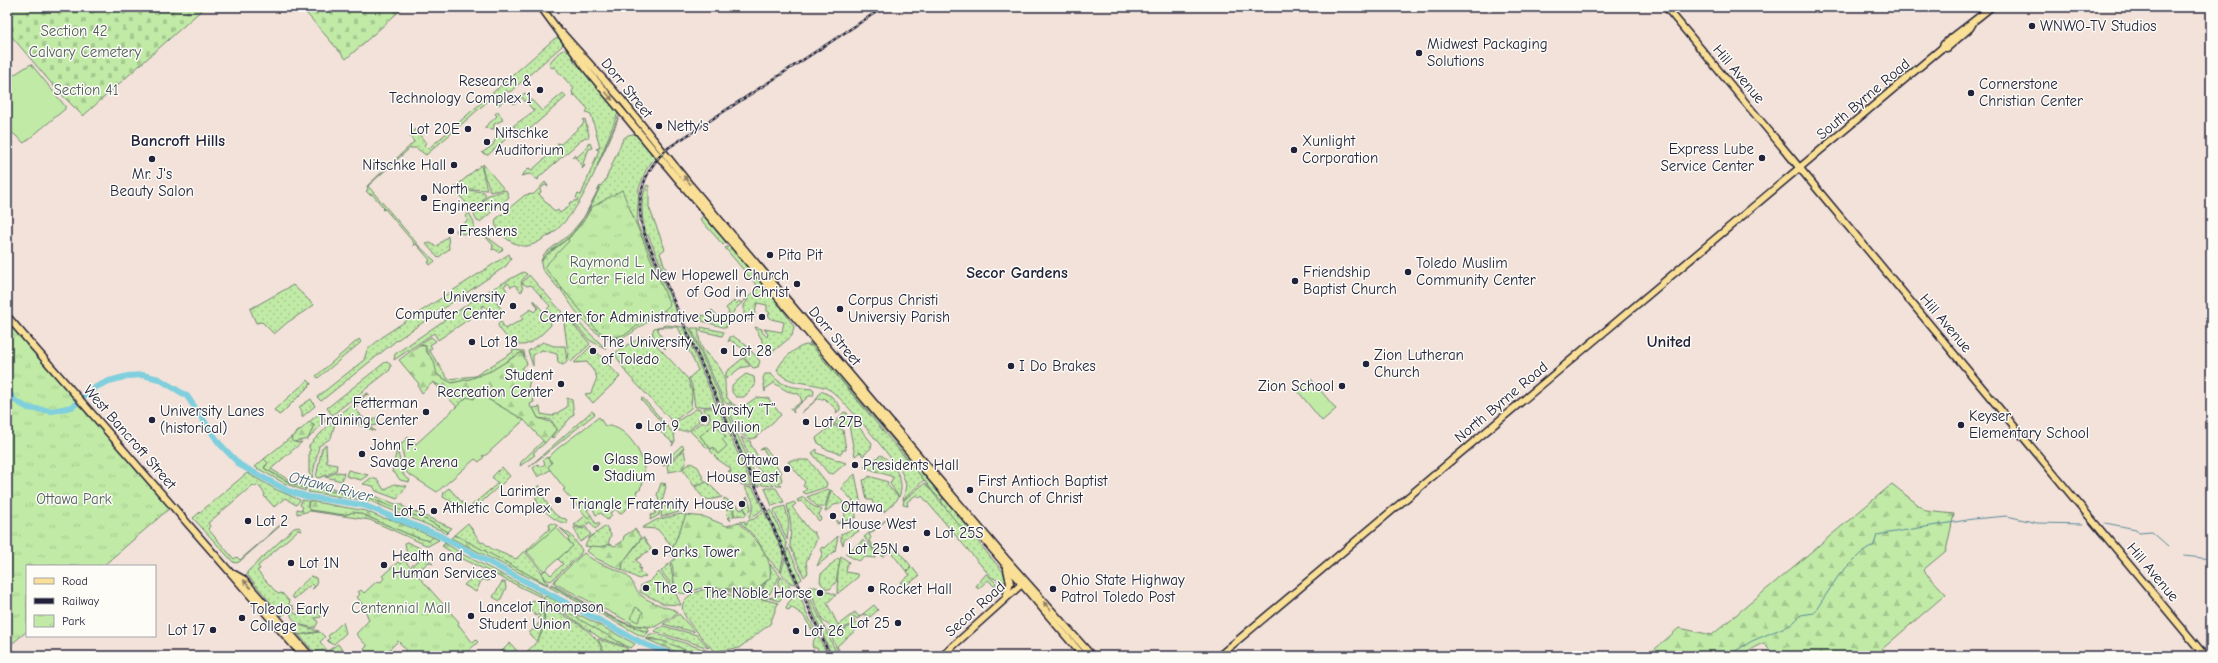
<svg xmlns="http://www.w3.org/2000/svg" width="2218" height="663" font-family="'Comic Neue',sans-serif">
<defs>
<pattern id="grass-dots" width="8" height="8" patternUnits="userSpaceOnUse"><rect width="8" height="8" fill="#c0eaa6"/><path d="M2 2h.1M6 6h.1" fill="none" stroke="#a5c890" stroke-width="1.8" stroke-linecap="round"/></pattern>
<pattern id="forest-firs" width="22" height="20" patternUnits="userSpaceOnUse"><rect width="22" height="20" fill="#c0eaa6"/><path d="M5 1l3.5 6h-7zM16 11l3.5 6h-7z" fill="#a5c890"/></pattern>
<pattern id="cemetery-stones" width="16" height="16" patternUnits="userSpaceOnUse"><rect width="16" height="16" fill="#c0eaa6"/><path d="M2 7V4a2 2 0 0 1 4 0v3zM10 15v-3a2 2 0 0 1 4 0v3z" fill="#a5c890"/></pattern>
<pattern id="park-tufts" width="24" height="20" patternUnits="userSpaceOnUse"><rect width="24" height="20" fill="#c0eaa6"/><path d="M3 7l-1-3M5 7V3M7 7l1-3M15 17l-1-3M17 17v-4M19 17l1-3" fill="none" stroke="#a5c890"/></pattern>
</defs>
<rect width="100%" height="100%" fill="#f3e2d9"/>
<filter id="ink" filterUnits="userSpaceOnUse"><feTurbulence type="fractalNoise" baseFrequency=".025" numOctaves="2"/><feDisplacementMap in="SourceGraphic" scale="8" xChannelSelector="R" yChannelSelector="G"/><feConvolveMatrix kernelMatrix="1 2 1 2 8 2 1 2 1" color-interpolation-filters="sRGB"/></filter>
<g filter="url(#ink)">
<!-- grass -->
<g fill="url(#grass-dots)" stroke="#718670">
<polygon points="559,37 563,42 562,46 510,92 506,91 503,94 505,98 499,105 497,103 500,100 496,94 456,129 457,124 554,39"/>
<path d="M568 48 575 63 586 72 618 113 597 166 619 116C615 129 608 143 602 156 588 187 576 216 548 237L554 232C547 236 536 245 527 246 516 248 491 231 496 219L525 195 534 194 545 182 548 186 545 185 540 189 541 192 539 194 555 212 558 210 560 213 570 206 569 203 578 200 576 197 578 194 581 195 599 150 596 149 600 147 591 114 586 112 588 109 575 95 573 96 572 91 574 89 554 67 552 68 549 65C551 59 561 49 568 48Z"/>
<polygon points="525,93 542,111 563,93 566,97 531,128 519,130 513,126 534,111 528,104 531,102 530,100 526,103 522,97 514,104 511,100 514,101"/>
<polygon points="498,111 503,120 494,124 494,129 484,128 497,116 495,114"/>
<polygon points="585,119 589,135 588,138 585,137 539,177 538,180 530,174 521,176 529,168 532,170 559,146 557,143 561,144 584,123 583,120"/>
<polygon points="415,129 426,143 424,145 428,149 449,131 454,131 426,155 416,148 410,148 368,186 419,246 435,261 430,265 428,262 430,260 416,244 413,246 414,243 385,209 382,210 384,208 372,194 370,195 366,191 368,190 367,186 414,142 410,136"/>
<polygon points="505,130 509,130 508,137 488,155 482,153 493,145 499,131"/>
<path d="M633 134 640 137 656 156 646 170 639 188 637 223 680 320 668 318 663 307 659 306 665 315 664 318C645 317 636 335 618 339L617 336 616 339C591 339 574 308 561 290L563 288 559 289 542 269 541 263 545 256 570 237 585 219 600 187C590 205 584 222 569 237 560 246 547 251 541 261L544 254 570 234 584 217 600 186 605 181 623 139 628 135Z"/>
<polygon points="590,143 592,148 589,149 583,163 585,166 582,169 583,166 575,157 572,157 574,155 577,157 588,147 587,144"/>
<path d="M483 164 504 189 490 192C489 183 481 174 483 164Z"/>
<polygon points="481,165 487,190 454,188"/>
<polygon points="673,177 715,228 717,232 727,241 723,245 700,219 703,216"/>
<path d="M647 185 649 186V207L665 249 660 253 669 278 667 279 648 235H646C642 219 639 200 647 185Z"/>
<polygon points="466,190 484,192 486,195 479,206 469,206 458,194"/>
<polygon points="506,190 509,197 480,222 477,221 474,215 488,195"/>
<polygon points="469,213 474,222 474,227 466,234 457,233 456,230 468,220 466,216"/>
<polygon points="482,233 503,249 499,253 495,249 492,250 493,245"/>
<polygon points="448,236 449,249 438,258 426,244 431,243 436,247"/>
<polygon points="730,246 773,296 794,326 792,336 769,355 762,351 762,340 755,327 762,329 762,332 767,337 768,334 764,329 782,332 784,322 771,319 768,315 770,313 767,311 767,305 757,303 754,318 744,321 744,305 748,300 747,298 759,288 725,248"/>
<polygon points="509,254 511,259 506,266 397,340 321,401 317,397 364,360 367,350 386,334"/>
<polygon points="523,272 527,274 521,282 523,290 521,292 515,285 511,287 508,283 504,286 507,291 494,298 503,312 493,317 484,305 481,307 483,313 481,311 438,340 434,333 394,360 395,354 481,295"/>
<polygon points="529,275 562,312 561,317 554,317 547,309 550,306 531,285 527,286 522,283"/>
<polygon points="293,285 314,305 288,322 274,334 262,322 256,323 250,309"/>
<polygon points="747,299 736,308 731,315 728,314 729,312 726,308 734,301 736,304 739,301 741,303"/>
<path d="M533 300 550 319 551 325C528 349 517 354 498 326L499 322 501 321 505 329 523 319 521 316 531 309 534 312 538 308Z"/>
<polygon points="712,310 719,317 727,315 729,317 726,328 702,321 701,315 705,316"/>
<polygon points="569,317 574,318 606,349 589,340"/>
<polygon points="566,319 569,319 590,344 571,362 569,360 564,323"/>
<polygon points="666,325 683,327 717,406 695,407 692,386 689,378 698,370 678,327 657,327 666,348 665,349 652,334 654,328"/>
<polygon points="686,327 689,327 724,405 719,403"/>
<polygon points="701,327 724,332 722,336 701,331"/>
<path d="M691 328H699C697 357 714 353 723 374 728 385 721 394 732 403L727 404 724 401Z"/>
<polygon points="733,336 747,346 758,359 760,361 758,367 753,368 744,357 746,356 743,352 745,350 730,340 728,342 730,337"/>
<path d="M431 337 436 341 430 345 432 348 429 350 448 379 475 376 513 352 512 350 524 351 525 357 522 352 491 371 470 379 452 383 437 375C432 366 430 353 424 345H419Z"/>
<path d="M641 337 650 338 688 379 692 392 691 408 673 422 627 374 615 354C620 346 633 344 641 337Z"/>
<polygon points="359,339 361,342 359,344 318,378 316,376"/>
<polygon points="543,342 554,346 565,346 567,362 563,365 558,363 557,354 542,350 533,355 533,366 528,351"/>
<polygon points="809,343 817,347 943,498 941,500 935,494 893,440"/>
<path d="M806 345 812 346 924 480 903 500 906 485 902 473C891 457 844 399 830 390 812 380 791 387 777 371 779 362 795 347 806 345Z"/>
<path d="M591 346 620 377 593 403 585 394 591 393C598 373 600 381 587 362L574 363Z"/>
<polygon points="743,358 750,366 740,368 726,379 726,372"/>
<polygon points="387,362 391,365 390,370 332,415 327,408 384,363"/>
<polygon points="746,374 754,377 755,386 744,397 736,397 732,392 732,385"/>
<path d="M765 374H771C783 388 795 387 812 389L814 391 813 396H809L793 410 794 413 790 408 792 409 802 401 799 394 787 391 774 383 765 389V392L763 378Z"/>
<polygon points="308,380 311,384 282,413 279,415 274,410"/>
<polygon points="433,382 460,397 476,395 486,398 524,420 512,430 462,402 457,407"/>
<polygon points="821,391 831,396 840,406 840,410 836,413 837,410 824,398 822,400 819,398 801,413 816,400"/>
<polygon points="367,393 369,394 369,396 367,394 356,404 358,406 355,409 361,415 347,424 342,422 343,417 338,415 339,414"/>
<polygon points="757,397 768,398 781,415 755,438 750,439 739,433 727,407 733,404 738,407 744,406"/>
<polygon points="567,398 572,400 574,414 553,438 551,437 557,429 551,420 538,418 533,408 540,407 541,414 552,416 567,407"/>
<polygon points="643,398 674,434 675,441 672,446 673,443 657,429 655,431 662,423 641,399"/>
<polygon points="311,399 315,406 302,417 302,411 299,407"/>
<polygon points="722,407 725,407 760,486 756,486"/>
<polygon points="704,408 718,408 752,486 742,485 728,471 731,472 730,468 717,459 710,450 725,437 700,436 710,448 707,448 690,431 700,423 707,423 710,418 709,413 704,414"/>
<polygon points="696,409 700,409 702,414 699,418 699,421 688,431 679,431 673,424"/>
<polygon points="592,411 595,414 529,467 530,466"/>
<polygon points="844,412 847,413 872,443 871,448 863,456 860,452 855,456 849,425 840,426 834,424"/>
<polygon points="320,413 326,420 308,439 313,424 309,422"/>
<polygon points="362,416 368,424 377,417 377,425 369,426 375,431 359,425 358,420"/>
<polygon points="332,422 335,423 331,438 319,446 312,478 309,473 309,451 311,450 309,448 309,445"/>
<polygon points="833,425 843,430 846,450 843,450 841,454 823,448 823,446 818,443 816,438"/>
<polygon points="301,429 300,433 292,439 296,443 302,442 271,469 289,480 305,486 311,482 306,489 283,479 264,468 268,463 264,459"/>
<polygon points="741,437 751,442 750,443 761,462 768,456 763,449 760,450 763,448 765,448 772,456 771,460 776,460 776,466 782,473 780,473 782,480 779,484 782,486 777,486 752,463"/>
<polygon points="543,441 545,443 533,453 535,455 520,466 521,462"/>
<polygon points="326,445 327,463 337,465 336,471 319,478 316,477 322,448"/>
<polygon points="682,445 684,448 666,465 663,466 662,461 664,462"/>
<polygon points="397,449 404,476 410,480 409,482 400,480 395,473 392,472"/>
<polygon points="817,449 817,453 846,463 833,474 828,473 812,453"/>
<polygon points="684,450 686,462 681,470 668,472 667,466"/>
<path d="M881 455C894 463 906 481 899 497L890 484 893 477 864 467Z"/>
<polygon points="547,457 552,465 550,470 538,477 533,468 538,464 540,467 545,464 543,460"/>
<polygon points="791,460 809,460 827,483 826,487 806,494 803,492 807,489 803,486 805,482 788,462"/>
<polygon points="691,463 698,467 705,482 694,486 683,470 684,467"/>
<polygon points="502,467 510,476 500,486 492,477"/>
<polygon points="348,470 368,475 361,480 346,476"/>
<polygon points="757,470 774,486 762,485"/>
<polygon points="338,472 344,473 342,481 325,477"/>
<polygon points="247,473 277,490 300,500 296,505 285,498 274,507 264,496 265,494 258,485 255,487 253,485 208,523 210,526 208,529 234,559 237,557 240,560 288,518 286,517 289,517 289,518 239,562 236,563 233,562 193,518"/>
<polygon points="855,474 861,505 868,504 864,510 860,509 842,489 843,485"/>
<polygon points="869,476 888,482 887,485 898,496 897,500 884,512 873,503 872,500 867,500 863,480 867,479"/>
<polygon points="371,478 378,480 384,490 394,484 407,486 397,499 376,491 373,486 363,484"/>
<path d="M707 482 722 497C706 501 705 502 695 487Z"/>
<polygon points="661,483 666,484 663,485 666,486 659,515 650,520 651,515 655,514 659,498 657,495"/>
<polygon points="925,483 966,533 975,538 1003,572 1007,582 999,581 991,577 922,496 920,498 916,495 907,502 908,506 903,505 904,500"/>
<polygon points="497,484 499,486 474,509 471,506"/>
<path d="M539 485 543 491 541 493C548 504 553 518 566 519L568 523C558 525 542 510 537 501 535 497 536 493 536 488Z"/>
<path d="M318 486 357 493 358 497 361 492 380 498 377 501C362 494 329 492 311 488Z"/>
<path d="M744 487 753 488 763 509 751 518 749 517C757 505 752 498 744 487Z"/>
<polygon points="449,488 468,509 470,507 473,510 464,509 443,497 444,492"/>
<polygon points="765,488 776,488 784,502 772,506"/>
<polygon points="827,489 830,490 825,507 818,507 807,497"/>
<polygon points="831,490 844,503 834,505 825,512"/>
<path d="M747 497C754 511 750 510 744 517L742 515 735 516 732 505 738 506 740 510 744 508 746 513 744 507 747 505 745 502Z"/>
<polygon points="804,497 813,506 822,510 819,514 821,519 819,521 802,501 798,502 797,500"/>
<polygon points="381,498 395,504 402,504 402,506 452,528 448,532 429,521 379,503"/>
<polygon points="724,498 728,500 734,516 729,517 731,520 729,520 727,514 728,510 724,508"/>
<path d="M945 498 976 537C962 532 949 513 941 501Z"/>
<polygon points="302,500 308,501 308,508 310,510 345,515 353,512 359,513 413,536 429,541 433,537 439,540 428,546 370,520 310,511 297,514 297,509 303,511 301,510 303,507 300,505"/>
<polygon points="673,501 679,512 661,517 662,509"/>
<polygon points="794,502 796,504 792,507 811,532 814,532 817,539 806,562 808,573 804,577 790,546 791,524 787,505"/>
<polygon points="844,504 856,514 856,517 837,524 837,520 839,523 841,522 842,518 845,517"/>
<polygon points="785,506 789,523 787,540 774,511 775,509"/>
<polygon points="771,510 787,545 785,551 767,511"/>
<polygon points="764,511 784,555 780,572 767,557 757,539 740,522 745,521 745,524 747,525 747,521 754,519"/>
<polygon points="681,514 686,515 673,547 657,529 642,528 656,520"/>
<polygon points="591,515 596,524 598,522 600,525 595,529 590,522 582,528 574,525 585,516 587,518"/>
<polygon points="887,519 869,535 871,537 869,541 876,549 879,548 879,553 877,553 864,537"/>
<polygon points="468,523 481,543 483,542 492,549 516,559 524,551 540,569 544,580 548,583 548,585 454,535"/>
<polygon points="552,523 558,526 527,552 526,551 550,528 549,525"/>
<polygon points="606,526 611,535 608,544 601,548 585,546 589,538"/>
<polygon points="299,527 302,531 298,530 258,566 260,569 257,571 278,594 282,593 290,602 288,605 294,606 282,616 248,576 247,572 294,528"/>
<polygon points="574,527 583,529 586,527 591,535 580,542"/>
<polygon points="852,527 856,527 859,531 844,540 843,545 841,541 841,534 851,530"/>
<polygon points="560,528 571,535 582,550 580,555 551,581 544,579 542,572 546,570 551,575 563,564 558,559 573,546 568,540 569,537"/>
<polygon points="838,536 835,551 817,566 823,552 820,550 822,547 825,548"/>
<polygon points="643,537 651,549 636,560 640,565 639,569 642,568 639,571 646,576 639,579 622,570 623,562"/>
<polygon points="862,540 872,548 876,558 864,557 859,561 845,554 858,544 859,545"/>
<polygon points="407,542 420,548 422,554 411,560 407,554 405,543"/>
<polygon points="892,543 911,566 906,571 890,551 882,557 881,555 882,551"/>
<polygon points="788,548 802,579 798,582 786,554"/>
<polygon points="424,556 433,564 429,562 416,573 411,566"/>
<polygon points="841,556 849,562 847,565 846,572 857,574 858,577 837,594 838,569"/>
<polygon points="785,558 796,584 790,583 781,573"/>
<polygon points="838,558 840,560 836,582 830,589 825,588 820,582 821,574"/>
<polygon points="670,563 675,589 661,571"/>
<polygon points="770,564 780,576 769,595 763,588 766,583 763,584 763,590 769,596 766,600 751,595 710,589 754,591 767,581 771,573"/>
<polygon points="912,567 919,576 903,588 900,583 910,575 907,572"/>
<polygon points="659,572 675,592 681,605 664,604 640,592 641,585 650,581"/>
<polygon points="476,574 489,580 488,581 482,579 476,592 464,585"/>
<polygon points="986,574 996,583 996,588 988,580 978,589 976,586"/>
<polygon points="311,576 316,578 317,585 312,589 315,587 312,584 294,599 292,596 295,591"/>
<polygon points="781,577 789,584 789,590 779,601 769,598 781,595 782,590 778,584"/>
<polygon points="502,582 505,582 506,588 500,601 493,597"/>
<path d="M551 584C582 597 615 627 648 627L649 632C642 633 554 589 551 584Z"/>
<path d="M808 587H816L836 595 827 603 838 625 851 615 855 621C845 631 834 630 823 621Z"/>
<path d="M705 589C711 591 717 594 723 594 742 597 762 598 778 603L770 624 739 648 715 651C709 647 703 639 698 633 679 612 673 599 705 589Z"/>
<polygon points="804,590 807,591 838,656 832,656"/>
<polygon points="799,592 806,612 828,656 820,656 817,648 813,648 812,644 816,636 803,615 791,607 789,610 786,609 788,603"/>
<polygon points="543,598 627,645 628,647 600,638 569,616 544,603"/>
<path d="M533 600 542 604C545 617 543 630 537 642L529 633 536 627 538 629 539 628 537 625 541 621 538 618 540 616 539 614 536 616 527 605Z"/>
<path d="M318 605 321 617 315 618 318 622 315 628C304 626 292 624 290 612L294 608 293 611 297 615 306 607 310 612Z"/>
<path d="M544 605C561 613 604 634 603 656H525L524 654C543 638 546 629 544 605Z"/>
<polygon points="874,605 878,610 870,617 864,614 857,619 852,614 855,612 859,617"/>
<polygon points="679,614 694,631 694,632 663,624"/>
<polygon points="343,622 346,633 334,644 331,644 327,640 330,638 328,636"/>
<polygon points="856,623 861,626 837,646 842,656 840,656 828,629 829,627 845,629"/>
<polygon points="295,624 319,631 299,635 295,630"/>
<polygon points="663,626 697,635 709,648 654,631"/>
<polygon points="320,632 325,637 320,642 327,650 322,654 312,650 299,635"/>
<polygon points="650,634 657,634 706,650 716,656 701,656 655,639 646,638"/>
<polygon points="598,639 627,648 628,650 621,656 608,656 601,646"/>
<polygon points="510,643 519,653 516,656 497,656"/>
<polygon points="338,644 346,656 323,654"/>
</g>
<!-- forest -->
<g fill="url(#forest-firs)" stroke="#718670">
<polygon points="419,345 426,346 425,350 434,361 437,375 452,383 470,379 491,371 522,352 527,364 522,368 522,370 529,372 527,378 530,380 528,388 533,392 538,392 538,395 533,397 534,402 530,404 531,408 533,408 538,418 553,423 557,429 545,443 524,420 486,398 474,399 460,397 433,382 422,393 418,386 419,384 399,360"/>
<polygon points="309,422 314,425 308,439 293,442 291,439"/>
<polygon points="264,459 268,463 264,467 265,469 288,482 306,489 305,491 284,483 255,467"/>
<polygon points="1892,484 1926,511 1954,514 1946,551 1923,570 1946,594 1874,656 1776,656 1763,643 1737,656 1647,656 1679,628 1712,635"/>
<polygon points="311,488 369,498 429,521 448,532 446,534 440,530 370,501 308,492"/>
<polygon points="309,501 366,511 382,518 393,520 433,537 429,541 413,536 359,513 353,512 345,515 310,510 308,508"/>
<path d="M686 515 705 517 727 526 738 522C753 536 774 557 770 578L754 591C737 590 719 587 702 588 693 589 687 597 678 592 671 581 675 570 671 562L675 559 672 556 673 547Z"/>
<polygon points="635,529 641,538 623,562 622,570 597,559 587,551 591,546 605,547 609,544 615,546 623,541 624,536"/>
<polygon points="454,535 461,538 548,585 526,576 451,538"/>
<polygon points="445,543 464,555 542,595 541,597 457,556 442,546"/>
<path d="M550 585 614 619 648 633 643 637C612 620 581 603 549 587Z"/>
<polygon points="545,596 559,602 579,616 582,616 635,644 631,648 628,647 549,602 543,598"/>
<polygon points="646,639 663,641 701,656 686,656"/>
</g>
<!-- cemetery -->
<g fill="url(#cemetery-stones)" stroke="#718670">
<polygon points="7,7 205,7 83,116 58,91 7,31"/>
<polygon points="301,7 404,7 346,59"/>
</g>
<!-- park -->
<g fill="url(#park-tufts)" stroke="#718670">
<polygon points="622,190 670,305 659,315 645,320 626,334 616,337 608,336 598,331 544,267 569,241 568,239 583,222 592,207"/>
<polygon points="7,322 170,508 103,566 27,566 27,631 7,648"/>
<path d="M584 553C597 565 612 566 626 575 633 580 633 586 638 592 645 601 664 607 675 610L677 613 655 627 635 625 554 583 555 580Z"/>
<polygon points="404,560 459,622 458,624 473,643 476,640 478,642 464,655 465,656 412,656 398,641 383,656 370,656 364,649 367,646 356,634 369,620 363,605 357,597 360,594 358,592 361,590 364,593 377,581 381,582 384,578 382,576 398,562 400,564"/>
</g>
<!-- pitch -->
<g fill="#c0eaa6" stroke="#718670">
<polygon points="31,64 65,106 65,109 24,143 7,128 7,81 15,74"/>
<polygon points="1311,379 1336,409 1322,421 1297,390"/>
<polygon points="476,395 486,398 524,420 486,455 482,456 484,457 479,462 475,459 437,492 407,473 401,444 408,437 416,444 467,397 474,399"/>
<path d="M599 417 605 426C629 423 655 469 640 488L641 489 636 492 638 495 634 499 632 498 626 501 630 506 620 514 616 509 610 513 612 516 607 520 601 513 596 515 592 507 587 510 591 515 587 518 586 516 563 490 565 489 548 467 552 462 548 458 557 449Z"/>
<polygon points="715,423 726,437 722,439 727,446 718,454 713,447 711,449 700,436"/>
<polygon points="556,527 573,546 544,571 527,552"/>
<polygon points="636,607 643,612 638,622 630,618"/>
</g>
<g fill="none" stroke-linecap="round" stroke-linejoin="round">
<!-- stream -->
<g stroke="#5a8a9c" stroke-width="1">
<polyline points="2105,523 2136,529 2139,533 2152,532 2168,546"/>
<polyline points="2184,556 2211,559"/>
<polyline points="1727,656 1752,641 1792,624 1801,615 1814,613 1839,575 1860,554 1874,545 1877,535 1973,519 2007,516 2037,523 2083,524"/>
</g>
<!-- river -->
<polyline stroke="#80cfdd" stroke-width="6" points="7,389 14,400 28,408 52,411 72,407 96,387 109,381 128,376 143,375 159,379 187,396 219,443 240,465 288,491 309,497 363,505 436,534 644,644 676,656"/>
<defs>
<g id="major">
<polyline points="541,7 588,71 686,189 1083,656"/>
<polyline points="1666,7 2205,656"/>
<polyline points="562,33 622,100 690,185 1005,558 1092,656"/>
<polyline points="1942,48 1947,48 1970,28 1973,23"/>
<polyline points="7,316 303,656"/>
<polyline points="234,574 243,579 310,656"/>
<polyline points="1006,597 1010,583 1007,569"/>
<polyline points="942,656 1024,582"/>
<path d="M1219 656 1942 48 1944 44C1960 31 1976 20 1991 7"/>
</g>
</defs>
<!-- major casing -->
<use href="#major" stroke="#22223b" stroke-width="9"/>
<!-- major -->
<use href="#major" stroke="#fadf96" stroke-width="6"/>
<defs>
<path id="rail" d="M830 656 646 238C633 205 641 172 668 148L884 7"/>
</defs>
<!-- rail casing -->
<use href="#rail" stroke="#22223b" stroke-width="2.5"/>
<!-- rail -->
<use href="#rail" stroke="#fdfcf7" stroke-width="1" stroke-dasharray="3" stroke-linecap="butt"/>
</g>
<!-- one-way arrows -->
<defs><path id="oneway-solid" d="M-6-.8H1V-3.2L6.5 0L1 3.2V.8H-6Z"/></defs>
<g fill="#8e8068">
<use href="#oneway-solid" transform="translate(609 96) rotate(50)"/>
<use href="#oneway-solid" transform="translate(687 180) rotate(-129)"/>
<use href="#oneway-solid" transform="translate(247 584) rotate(-131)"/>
<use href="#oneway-solid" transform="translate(1047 606) rotate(-130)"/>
</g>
</g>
<!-- markers -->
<g fill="#22223b" stroke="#fdfcf7" stroke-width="1.5">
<circle cx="2032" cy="26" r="4"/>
<circle cx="1419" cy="53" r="4"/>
<circle cx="540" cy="90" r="4"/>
<circle cx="1971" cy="93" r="4"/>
<circle cx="659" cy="126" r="4"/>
<circle cx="468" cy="129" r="4"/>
<circle cx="487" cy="142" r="4"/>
<circle cx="1294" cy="150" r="4"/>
<circle cx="1762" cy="158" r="4"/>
<circle cx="152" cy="159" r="4"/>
<circle cx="454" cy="165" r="4"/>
<circle cx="424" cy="198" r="4"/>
<circle cx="451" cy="231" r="4"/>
<circle cx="770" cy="255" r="4"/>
<circle cx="1408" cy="272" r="4"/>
<circle cx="1295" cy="281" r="4"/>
<circle cx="797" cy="284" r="4"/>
<circle cx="513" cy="306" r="4"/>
<circle cx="840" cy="309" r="4"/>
<circle cx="762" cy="317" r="4"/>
<circle cx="472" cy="342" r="4"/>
<circle cx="593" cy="351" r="4"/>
<circle cx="724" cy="351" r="4"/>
<circle cx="1366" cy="364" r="4"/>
<circle cx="1011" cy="366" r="4"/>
<circle cx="561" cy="384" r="4"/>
<circle cx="1342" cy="386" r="4"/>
<circle cx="426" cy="412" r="4"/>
<circle cx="704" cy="419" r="4"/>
<circle cx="152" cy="420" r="4"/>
<circle cx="806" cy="422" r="4"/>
<circle cx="1961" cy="425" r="4"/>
<circle cx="639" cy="426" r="4"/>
<circle cx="362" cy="454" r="4"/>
<circle cx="855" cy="465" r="4"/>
<circle cx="596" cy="468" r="4"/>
<circle cx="787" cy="469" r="4"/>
<circle cx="970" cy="490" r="4"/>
<circle cx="558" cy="500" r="4"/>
<circle cx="742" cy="504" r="4"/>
<circle cx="434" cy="511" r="4"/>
<circle cx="833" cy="516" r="4"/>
<circle cx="248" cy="521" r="4"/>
<circle cx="927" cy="533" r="4"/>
<circle cx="906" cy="549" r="4"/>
<circle cx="655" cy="552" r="4"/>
<circle cx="291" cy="563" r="4"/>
<circle cx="384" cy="565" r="4"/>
<circle cx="646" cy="588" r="4"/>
<circle cx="871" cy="589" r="4"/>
<circle cx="1053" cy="589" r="4"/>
<circle cx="820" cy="593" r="4"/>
<circle cx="471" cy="616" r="4"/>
<circle cx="242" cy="618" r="4"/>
<circle cx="898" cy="623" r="4"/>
<circle cx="213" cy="630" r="4"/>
<circle cx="796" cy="631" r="4"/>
</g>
<g text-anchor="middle" stroke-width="3" stroke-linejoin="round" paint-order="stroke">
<!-- poi labels -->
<g font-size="15" fill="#22223b" stroke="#fdfcf7" text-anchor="start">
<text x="2040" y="31">WNWO-TV Studios</text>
<text x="1427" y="49">Midwest Packaging<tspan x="1427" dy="17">Solutions</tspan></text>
<text x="532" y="86" text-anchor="end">Research &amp;<tspan x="532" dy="17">Technology Complex 1</tspan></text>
<text x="1979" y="89">Cornerstone<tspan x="1979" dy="17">Christian Center</tspan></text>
<text x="667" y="131">Netty's</text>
<text x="460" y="134" text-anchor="end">Lot 20E</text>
<text x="495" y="138">Nitschke<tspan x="495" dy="17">Auditorium</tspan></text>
<text x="1302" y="146">Xunlight<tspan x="1302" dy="17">Corporation</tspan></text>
<text x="1754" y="154" text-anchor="end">Express Lube<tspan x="1754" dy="17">Service Center</tspan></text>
<text x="446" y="170" text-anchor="end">Nitschke Hall</text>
<text x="152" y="179" text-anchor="middle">Mr. J's<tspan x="152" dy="17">Beauty Salon</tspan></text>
<text x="432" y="194">North<tspan x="432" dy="17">Engineering</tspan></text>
<text x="459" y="236">Freshens</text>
<text x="778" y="260">Pita Pit</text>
<text x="1416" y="268">Toledo Muslim<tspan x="1416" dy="17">Community Center</tspan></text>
<text x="1303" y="277">Friendship<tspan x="1303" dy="17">Baptist Church</tspan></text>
<text x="789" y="280" text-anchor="end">New Hopewell Church<tspan x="789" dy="17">of God in Christ</tspan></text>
<text x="505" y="302" text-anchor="end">University<tspan x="505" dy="17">Computer Center</tspan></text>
<text x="848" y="305">Corpus Christi<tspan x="848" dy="17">Universiy Parish</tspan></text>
<text x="754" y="322" text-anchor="end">Center for Administrative Support</text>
<text x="480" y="347">Lot 18</text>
<text x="601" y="347">The University<tspan x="601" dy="17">of Toledo</tspan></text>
<text x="732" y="356">Lot 28</text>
<text x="1374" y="360">Zion Lutheran<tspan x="1374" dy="17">Church</tspan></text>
<text x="1019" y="371">I Do Brakes</text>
<text x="553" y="380" text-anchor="end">Student<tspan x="553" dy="17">Recreation Center</tspan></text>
<text x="1334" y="391" text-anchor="end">Zion School</text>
<text x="418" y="408" text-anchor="end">Fetterman<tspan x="418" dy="17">Training Center</tspan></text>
<text x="712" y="415">Varsity “T”<tspan x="712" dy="17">Pavilion</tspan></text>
<text x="160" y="416">University Lanes<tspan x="160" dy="17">(historical)</tspan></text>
<text x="1969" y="421">Keyser<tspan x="1969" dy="17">Elementary School</tspan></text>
<text x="814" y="427">Lot 27B</text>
<text x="647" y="431">Lot 9</text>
<text x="370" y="450">John F.<tspan x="370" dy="17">Savage Arena</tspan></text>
<text x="604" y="464">Glass Bowl<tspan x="604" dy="17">Stadium</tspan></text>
<text x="779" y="465" text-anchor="end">Ottawa<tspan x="779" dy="17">House East</tspan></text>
<text x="863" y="470">Presidents Hall</text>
<text x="978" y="486">First Antioch Baptist<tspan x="978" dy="17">Church of Christ</tspan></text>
<text x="550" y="496" text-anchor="end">Larimer<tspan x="550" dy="17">Athletic Complex</tspan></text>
<text x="734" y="509" text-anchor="end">Triangle Fraternity House</text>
<text x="841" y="512">Ottawa<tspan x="841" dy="17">House West</tspan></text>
<text x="426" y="516" text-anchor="end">Lot 5</text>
<text x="256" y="526">Lot 2</text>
<text x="935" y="538">Lot 25S</text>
<text x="898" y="554" text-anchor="end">Lot 25N</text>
<text x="663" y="557">Parks Tower</text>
<text x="392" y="561">Health and<tspan x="392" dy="17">Human Services</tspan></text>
<text x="299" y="568">Lot 1N</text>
<text x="1061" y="585">Ohio State Highway<tspan x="1061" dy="17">Patrol Toledo Post</tspan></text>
<text x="654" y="593">The Q</text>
<text x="879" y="594">Rocket Hall</text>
<text x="812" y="598" text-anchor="end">The Noble Horse</text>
<text x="479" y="612">Lancelot Thompson<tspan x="479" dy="17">Student Union</tspan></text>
<text x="250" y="614">Toledo Early<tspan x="250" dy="17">College</tspan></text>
<text x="890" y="628" text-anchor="end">Lot 25</text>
<text x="205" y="635" text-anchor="end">Lot 17</text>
<text x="804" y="636">Lot 26</text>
</g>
<!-- park labels -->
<g font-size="15" fill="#515e5b" stroke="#fdfcf7">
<text x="74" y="36">Section 42</text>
<text x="85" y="57">Calvary Cemetery</text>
<text x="86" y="95">Section 41</text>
<text x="607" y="267">Raymond L.<tspan x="607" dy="17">Carter Field</tspan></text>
<text x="74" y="504">Ottawa Park</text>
<text x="401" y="613">Centennial Mall</text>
</g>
<!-- street labels -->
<g font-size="15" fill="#22223b" stroke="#fdfcf7">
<text transform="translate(1739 74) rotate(50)" y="5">Hill Avenue</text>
<text transform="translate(627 88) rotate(51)" y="5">Dorr Street</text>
<text transform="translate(1863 99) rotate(-40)" y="5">South Byrne Road</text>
<text transform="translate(1946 323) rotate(50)" y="5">Hill Avenue</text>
<text transform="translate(835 336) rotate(50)" y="5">Dorr Street</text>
<text transform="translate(1501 402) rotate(-40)" y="5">North Byrne Road</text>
<text transform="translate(130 437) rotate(49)" y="5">West Bancroft Street</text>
<text transform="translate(2153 572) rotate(50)" y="5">Hill Avenue</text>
<text transform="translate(975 609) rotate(-42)" y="5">Secor Road</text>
</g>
<!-- neighbourhood labels -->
<g font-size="16" font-weight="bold" fill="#22223b" stroke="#fdfcf7">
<text x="178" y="146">Bancroft Hills</text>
<text x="1017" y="278">Secor Gardens</text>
<text x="1669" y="347">United</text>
</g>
<!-- water labels -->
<g font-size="16" font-style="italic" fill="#435f74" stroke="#fdfcf7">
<text transform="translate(331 486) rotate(14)" y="6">Ottawa River</text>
</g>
</g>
<!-- margin -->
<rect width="2218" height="663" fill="none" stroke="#fdfcf7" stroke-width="24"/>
<rect x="12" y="12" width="2194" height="639" fill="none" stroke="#22223b" stroke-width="1.5" filter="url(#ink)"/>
<!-- legend -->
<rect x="26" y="565" width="130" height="72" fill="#fdfcf7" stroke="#a5a5ac"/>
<rect x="34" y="578" width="20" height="6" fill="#fadf96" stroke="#a5a5ac"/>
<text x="62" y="585" font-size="12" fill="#22223b">Road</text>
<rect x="34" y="598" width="20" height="6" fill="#22223b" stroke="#a5a5ac"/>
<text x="62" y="605" font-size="12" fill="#22223b">Railway</text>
<rect x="34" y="615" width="20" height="12" fill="url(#park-tufts)" stroke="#a5a5ac"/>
<text x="62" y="625" font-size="12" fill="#22223b">Park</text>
</svg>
